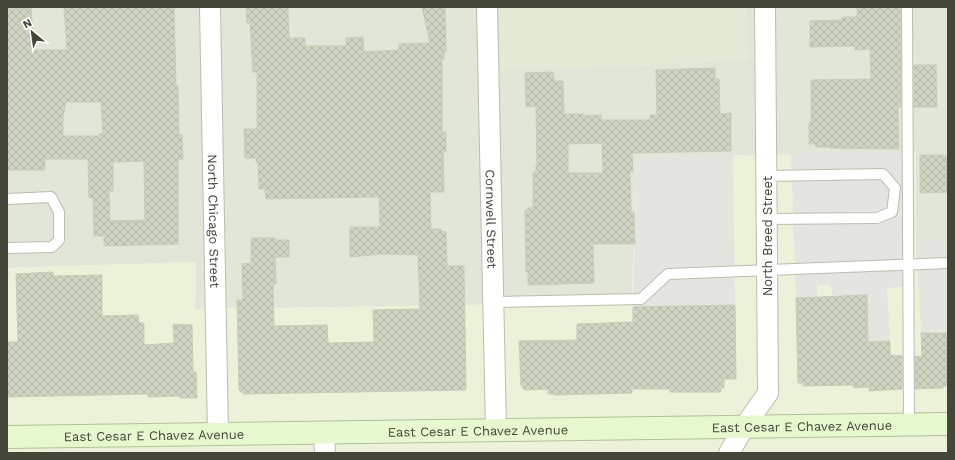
<svg xmlns="http://www.w3.org/2000/svg" width="955" height="460" font-family="'Work Sans',sans-serif">
<defs>
<pattern id="building-cross-hatch" width="8" height="8" patternUnits="userSpaceOnUse"><rect width="8" height="8" fill="#ced4c1"/><path d="M0 0l8 8M0 8l8-8" fill="none" stroke="#b2b7a7"/></pattern>
</defs>
<rect width="100%" height="100%" fill="#f0f3ea"/>
<!-- residential -->
<polygon fill="#e2e6d9" points="7,7 948,7 948,241 916,241 916,152 637,158 632,294 473,305 195,309 196,262 7,268"/>
<!-- commercial -->
<polygon fill="#ecf2d9" points="916,152 916,241 948,241 948,453 7,453 7,268 196,262 195,309 473,305 632,294 637,157"/>
<!-- education -->
<polygon fill="#e3ebd6" points="499,7 746,7 748,61 500,71"/>
<!-- parking -->
<g fill="#e4e5e1">
<polygon points="901,152 909,286 887,288 890,341 868,342 867,295 833,297 830,285 817,285 817,297 796,298 791,154"/>
<polygon points="733,155 735,305 633,307 637,157"/>
<polygon points="916,241 948,241 948,331 921,333"/>
</g>
<!-- building -->
<g fill="url(#building-cross-hatch)" stroke="#c7ceb5" fill-rule="evenodd">
<path d="M64 7H174L176 86H178L179 135H182L183 159 178 160V244L104 246V236H94L93 198H89L88 159H45V170H7V9L31 8 34 50H67ZM66 102H101L103 133 99 134 100 136H63V117ZM144 161 145 220 110 221 109 191H113V162Z"/>
<polygon points="246,7 288,7 289,38 305,38 305,46 346,46 346,38 363,37 364,52 399,50 399,44 430,43 422,7 445,7 446,52 444,52 444,59 442,59 442,132 446,132 446,152 443,152 444,192 430,192 431,229 441,229 441,231 446,232 447,266 464,266 466,390 244,394 239,390 237,300 243,300 242,264 251,263 251,238 275,238 275,240 289,240 289,257 276,257 275,258 276,284 273,284 274,326 327,325 328,343 374,342 373,310 420,309 418,255 382,254 350,257 350,227 380,227 379,197 266,199 265,189 259,189 258,162 256,162 256,158 245,158 244,129 257,129 257,72 253,72 250,23 247,23"/>
<polygon points="857,7 900,7 901,107 898,107 899,149 830,148 830,147 816,147 815,144 809,144 809,123 811,123 811,80 871,79 870,49 855,50 855,46 810,47 810,21 842,20 842,17 857,17"/>
<polygon points="914,65 936,65 937,107 914,107"/>
<path d="M715 68V79H719L720 114 731 113V151L632 153 633 172H630L631 212H634L635 244H593L594 283 528 285V272H526L525 210H528V208H533V172H536V165H537L536 106 526 107 525 73 553 72 554 81H563L564 114H583V116L601 115V120H650V115H657L656 70ZM602 143 603 173H568V144Z"/>
<polygon points="920,155 944,155 944,156 948,156 948,192 920,193"/>
<polygon points="53,272 53,276 102,275 102,316 138,315 139,323 144,323 144,345 174,343 173,324 192,325 193,372 196,372 197,398 180,398 180,396 148,397 148,394 7,397 7,342 18,342 16,274"/>
<polygon points="867,295 868,342 890,341 890,355 902,356 902,389 869,391 869,387 854,388 853,385 803,386 803,383 798,383 796,298"/>
<polygon points="735,305 736,379 724,379 724,388 721,388 721,392 670,392 670,389 632,389 632,393 554,395 554,394 548,394 548,389 525,390 521,385 519,341 577,340 577,324 633,322 633,307"/>
<polygon points="921,333 948,333 948,386 943,386 943,388 915,389 915,356 922,357"/>
</g>
<g fill="none" stroke-linecap="round" stroke-linejoin="round">
<defs>
<g id="lane">
<polyline points="907,7 909,424"/>
<polyline points="767,176 883,174 895,188 892,212 877,218 767,219"/>
<polyline points="7,199 51,197 59,212 59,240 52,247 7,248"/>
<polyline points="494,302 641,299 668,274 948,263"/>
</g>
<g id="street">
<path id="s1" d="M210 7 218 434"/>
<path id="s2" d="M487 7 496 430"/>
<polyline points="324,433 325,453"/>
<polyline points="729,453 744,427 768,393 765,7"/>
</g>
<g id="secondary">
<path id="s3" d="M7 437 948 424"/>
</g>
</defs>
<!-- lane casing -->
<use href="#lane" stroke="#b9beae" stroke-width="12"/>
<!-- street casing -->
<use href="#street" stroke="#b9beae" stroke-width="22"/>
<!-- secondary casing -->
<use href="#secondary" stroke="#b0c197" stroke-width="24"/>
<!-- lane -->
<use href="#lane" stroke="#fff" stroke-width="10"/>
<!-- street -->
<use href="#street" stroke="#fff" stroke-width="20"/>
<!-- secondary -->
<use href="#secondary" stroke="#e7f8cf" stroke-width="22"/>
</g>
<g text-anchor="middle" stroke-width="4" stroke-linejoin="round" paint-order="stroke">
<!-- street labels -->
<g font-size="13" fill="#434639" stroke="#fff">
<text dy="5" stroke="none"><textPath href="#s2" startOffset="212">Cornwell Street</textPath></text>
<text dy="5" stroke="none"><textPath href="#s1" startOffset="214">North Chicago Street</textPath></text>
<text transform="translate(767 236) rotate(-90)" y="5">North Breed Street</text>
<text dy="5" stroke="none"><textPath href="#s3" startOffset="795">East Cesar E Chavez Avenue</textPath></text>
<text dy="5" stroke="none"><textPath href="#s3" startOffset="471">East Cesar E Chavez Avenue</textPath></text>
<text dy="5" stroke="none"><textPath href="#s3" startOffset="147">East Cesar E Chavez Avenue</textPath></text>
</g>
</g>
<!-- border -->
<rect width="955" height="460" fill="none" stroke="#434639" stroke-width="16"/>
<!-- north arrow -->
<g transform="translate(32 32) rotate(331)" stroke="#ffffff" stroke-width="3" paint-order="stroke">
<path d="M0-3L7 15L0 10L-7 15Z" fill="#434639"/>
<text y="-6" font-size="11" font-weight="bold" text-anchor="middle" fill="#434639">N</text>
</g>
</svg>
